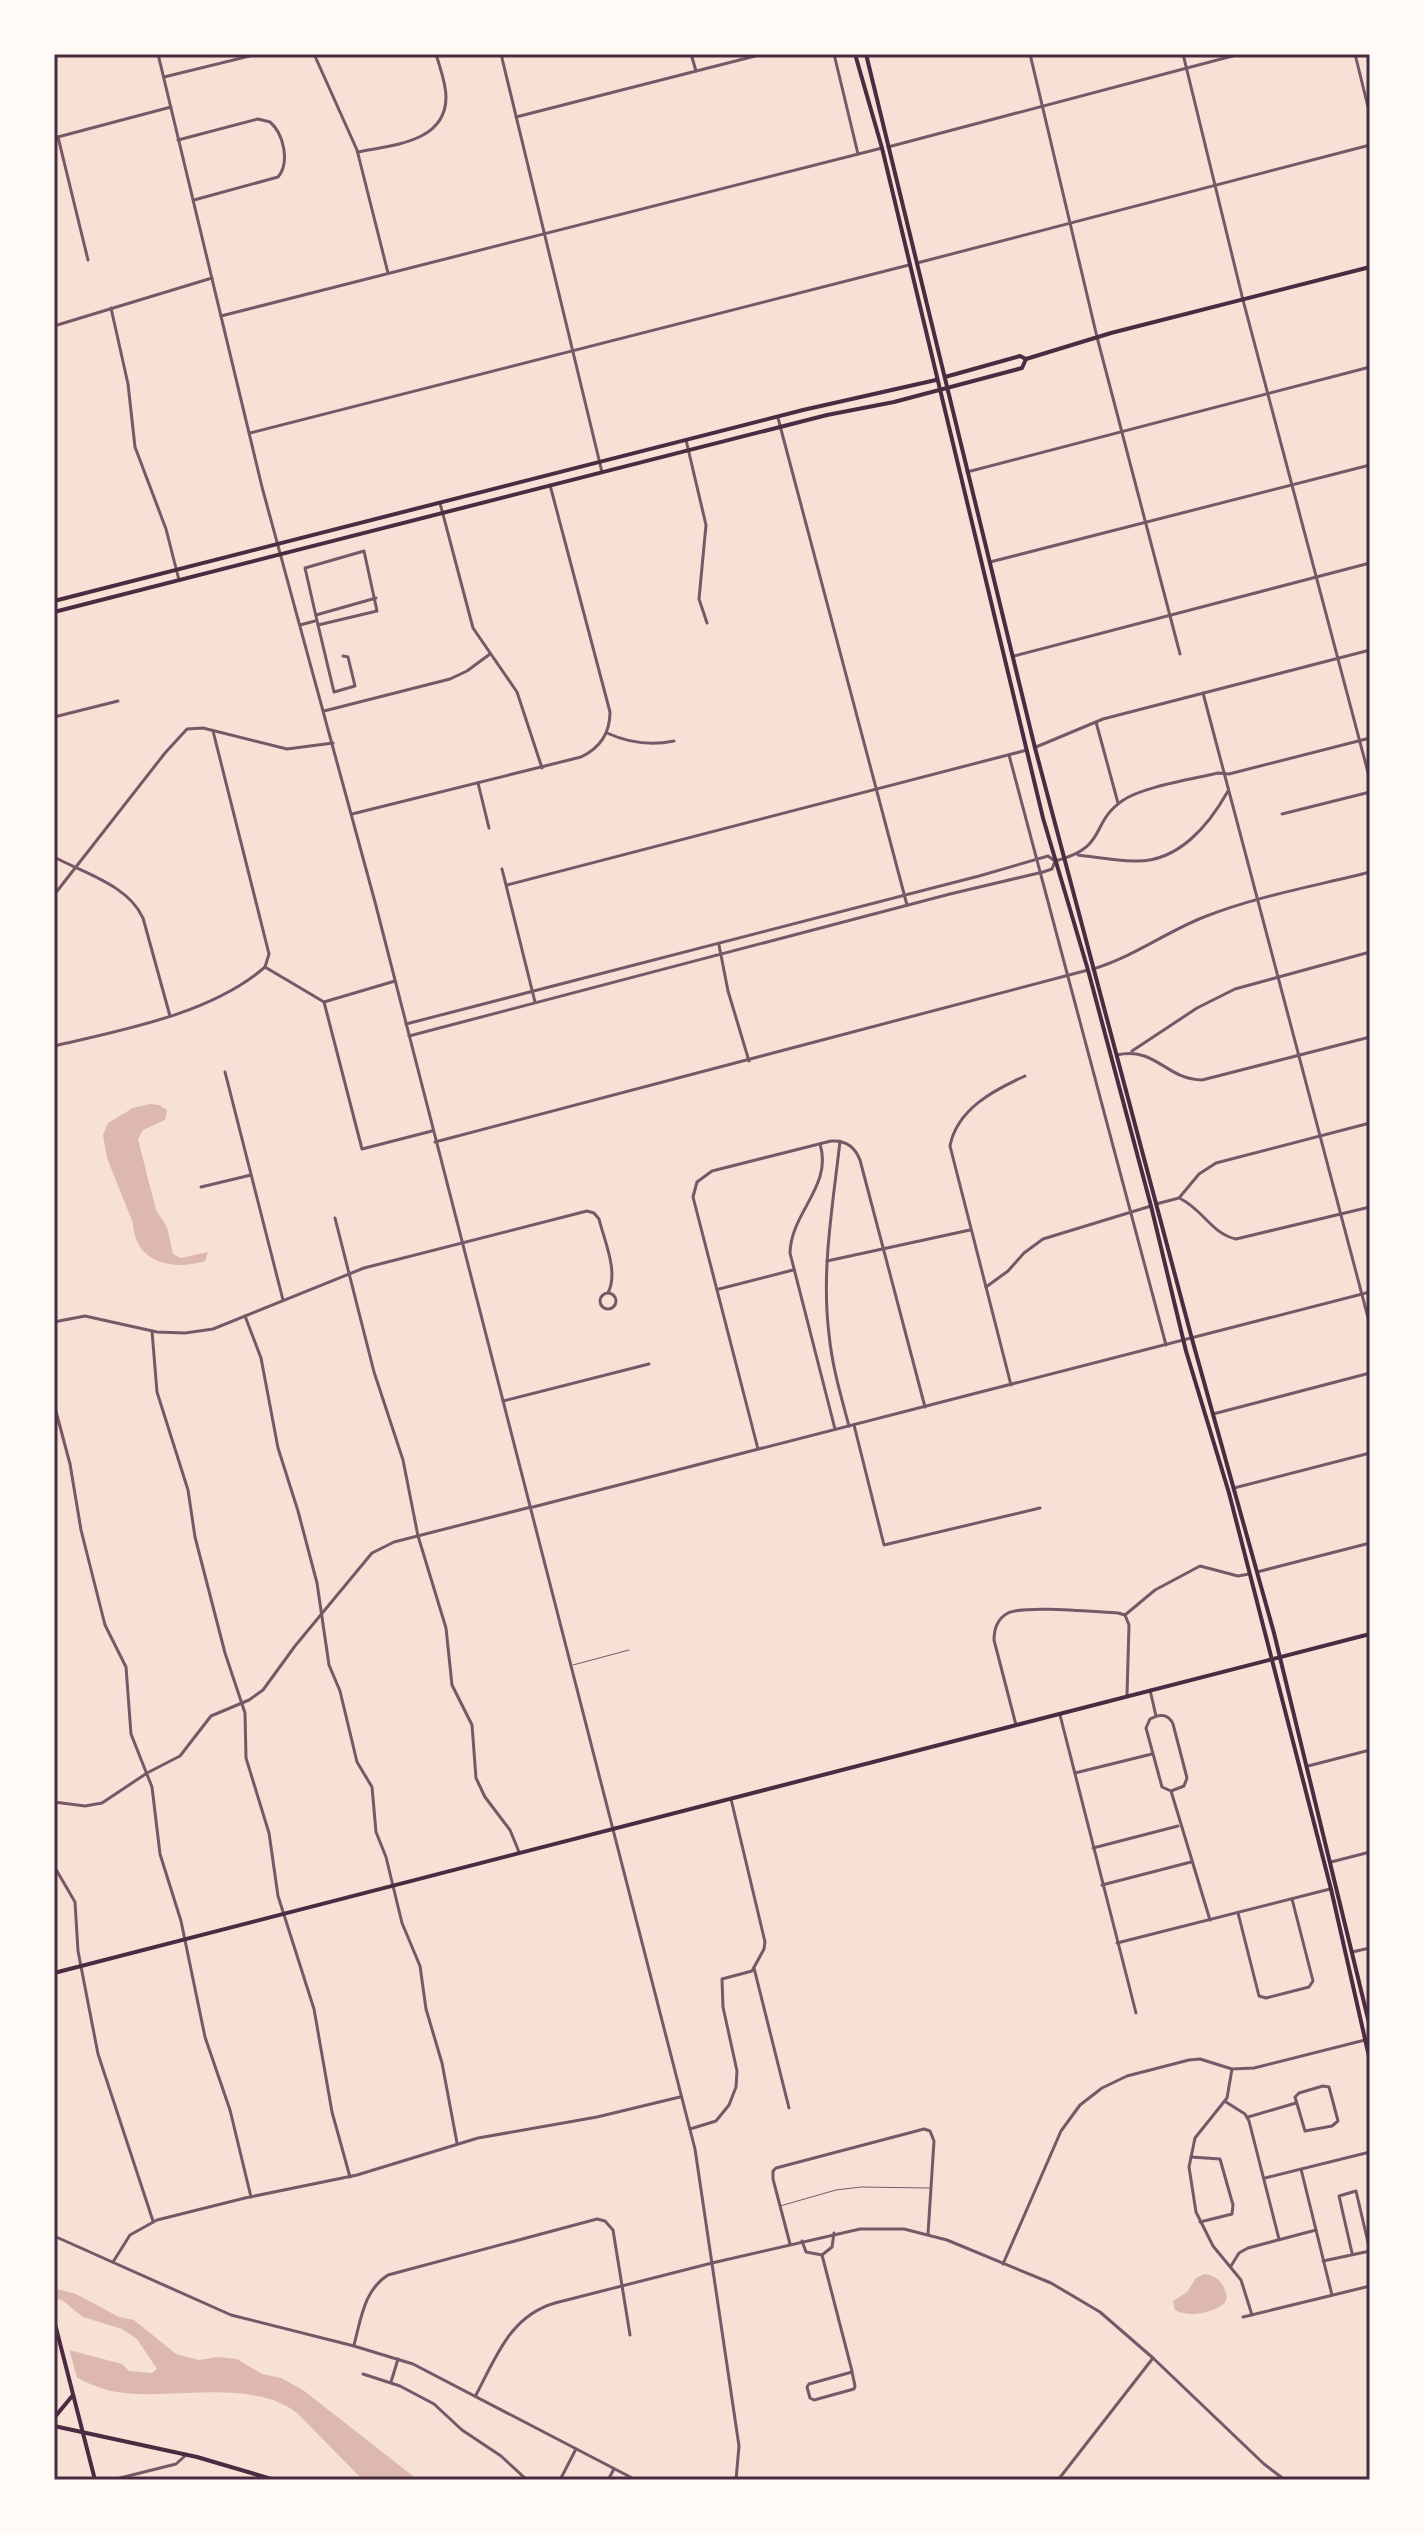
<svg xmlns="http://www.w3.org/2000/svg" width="1424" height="2534" font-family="'Fira Sans Condensed',sans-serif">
<rect width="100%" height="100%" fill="#f7e1d7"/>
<!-- water -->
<g fill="#dcb8b0">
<path d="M150 1104 159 1105 167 1110 165 1120 143 1130 138 1139 156 1210 167 1227 173 1254 181 1258 208 1252 205 1261C172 1271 135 1263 133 1223L107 1158 103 1135 108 1123 133 1108Z"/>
<path d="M1204 2274C1218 2275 1225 2285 1227 2298L1224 2304C1211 2313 1189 2318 1175 2310L1173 2301 1187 2292 1196 2278Z"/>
<path d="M54 2288 76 2294 119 2317 134 2320 176 2354 199 2360 218 2357 237 2359 262 2374 281 2378 303 2390 418 2480H363L297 2413C250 2377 171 2401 117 2392 95 2389 74 2375 54 2367V2346L122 2364 129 2371 152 2373 157 2369 137 2339 122 2329 83 2317 62 2300 54 2298Z"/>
</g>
<!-- pier -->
<polygon fill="#f7e1d7" points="54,2342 68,2345 78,2381 58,2373"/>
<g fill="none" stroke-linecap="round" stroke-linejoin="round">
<!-- service -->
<g stroke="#755966" stroke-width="1">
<polyline points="573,1665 629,1650"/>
<polyline points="780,2206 836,2190 861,2187 929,2188"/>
</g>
<!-- minor -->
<g stroke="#755966" stroke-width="3">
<polyline points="314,54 357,150 388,273"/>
<polyline points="501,54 602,472"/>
<polyline points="691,54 696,71"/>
<polyline points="834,54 858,154"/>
<polyline points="1030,54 1097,337 1180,654"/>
<polyline points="1183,54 1243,300 1370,780"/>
<polyline points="1355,54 1370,115"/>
<polyline points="164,77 258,54"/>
<polyline points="516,117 763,54"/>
<polyline points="58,137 88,260"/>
<polyline points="54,138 171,107"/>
<path d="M178 140 258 119 270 122C284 134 290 163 278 177L194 200"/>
<polyline points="888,147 1240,54"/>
<path d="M358 152C391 145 446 143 446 97 446 83 440 68 436 54"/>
<polyline points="917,263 1370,145"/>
<polyline points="111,308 128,384 135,447 166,529 179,580"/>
<polyline points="221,316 882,148"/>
<polyline points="54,326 212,278"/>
<polyline points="778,418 907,905"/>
<polyline points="250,433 909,265"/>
<polyline points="686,440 706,525 699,599 707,623"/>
<polyline points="967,472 1370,367"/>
<polyline points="440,503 473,628 517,692 542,768"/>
<polygon points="364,551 377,611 318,625 305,568"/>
<polyline points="990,562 1370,465"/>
<polyline points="316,615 376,598"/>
<polyline points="300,625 315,621"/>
<polyline points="318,625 334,692 355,686 348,657 343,656"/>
<polyline points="1014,656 1370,563"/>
<polyline points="1203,693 1370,1325"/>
<polyline points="324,711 450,679 467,671 490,654"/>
<polyline points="54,717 118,701"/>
<polyline points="1096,722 1118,803"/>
<polyline points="213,731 269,954 265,967"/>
<path d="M607 733C629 743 650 746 674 741"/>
<polyline points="1036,747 1103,719 1370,650"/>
<polyline points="1009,755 1166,1345"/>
<polyline points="478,783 489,828"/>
<path d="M352 814 581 757C600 748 610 733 610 712L550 485"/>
<polyline points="1282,814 1370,792"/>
<path d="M1078 855C1096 857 1115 861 1134 861 1178 863 1209 825 1228 791"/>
<path d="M54 857C84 873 128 885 143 918L170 1016"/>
<polyline points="502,869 535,1002"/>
<polyline points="507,885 1027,750"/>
<polyline points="54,895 165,753 187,729 203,728 287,749 333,743"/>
<polyline points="719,945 728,991 749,1061"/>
<polyline points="265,967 324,1002"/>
<path d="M1093 969C1133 957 1166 932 1204 917 1257 896 1315 886 1370 872"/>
<polyline points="324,1002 362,1149 432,1131"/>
<polyline points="324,1002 395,981"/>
<polyline points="406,1024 979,876 1048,856 1055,861"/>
<path d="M409 1036 950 894 1043 872 1052 869 1055 861C1109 847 1089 824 1122 801 1141 787 1193 779 1218 773L1229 774 1370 738"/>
<path d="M54 1046C122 1030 211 1014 265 967"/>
<polyline points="1132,1051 1197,1008 1235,989 1370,952"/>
<path d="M1117 1055C1155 1046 1167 1080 1202 1080L1370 1037"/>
<polyline points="225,1072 283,1300"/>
<path d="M840 1141C833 1205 821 1270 829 1334 832 1366 841 1396 849 1426"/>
<polyline points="435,1142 1088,970"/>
<path d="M820 1144C833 1186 791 1212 790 1253L835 1429"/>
<polyline points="201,1187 251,1175"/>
<path d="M1181 1199C1203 1210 1212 1234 1236 1239L1370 1207"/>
<polyline points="1156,1204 1179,1198 1199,1174 1216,1163 1370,1123"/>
<polyline points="335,1218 374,1372 403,1460 418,1536 446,1628 452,1685 472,1725 476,1778 485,1797 510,1830 519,1852"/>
<polyline points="827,1261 970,1230"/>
<polyline points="986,1287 1008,1271 1024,1253 1043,1239 1151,1206"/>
<polyline points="719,1289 793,1270"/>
<circle cx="608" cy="1301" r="8"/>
<polyline points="245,1316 261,1358 278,1448 298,1511 317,1583 329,1665 340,1691 357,1762 372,1787 376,1832 386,1857 402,1923 420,1966 426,2009 442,2063 457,2143"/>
<path d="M54 1322 85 1316 157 1332 185 1333 213 1329 364 1268 587 1211 594 1213 599 1219C604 1240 619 1272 608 1293"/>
<polyline points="152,1331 157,1392 188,1490 195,1537 225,1653 245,1713 246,1758 269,1833 278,1896 314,2009 332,2112 350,2177"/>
<path d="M1011 1385 950 1146C957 1109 994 1090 1025 1076"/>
<polyline points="503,1401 649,1364"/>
<polyline points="54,1404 70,1464 81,1530 105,1625 126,1667 131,1734 152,1787 160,1854 181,1921 205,2037 230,2110 251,2197"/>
<polyline points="1213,1414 1370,1373"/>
<polyline points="854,1425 884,1545 1040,1508"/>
<path d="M758 1449 693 1197 697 1182 712 1171 831 1141C845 1140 855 1147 860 1160L925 1407"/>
<polyline points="1234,1488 1370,1453"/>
<polyline points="1257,1572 1370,1543"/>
<polyline points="1125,1615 1155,1590 1200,1566 1238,1576 1249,1574"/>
<polyline points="1125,1615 1129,1625 1127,1695"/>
<polyline points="1150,1690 1156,1716"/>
<polyline points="1060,1715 1136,2013"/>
<path d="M1016 1725 994 1640C994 1629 997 1619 1008 1613 1025 1605 1095 1612 1118 1613L1125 1615"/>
<polyline points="1308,1766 1370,1750"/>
<polyline points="1075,1773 1152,1754"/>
<path d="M1171 1791 1184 1786 1187 1778 1173 1724C1168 1713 1159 1714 1150 1719L1146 1728 1162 1787 1171 1791 1210 1920"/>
<polyline points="54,1802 85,1806 102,1803 147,1773 180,1756 211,1716 249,1700 263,1690 295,1646 372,1553 394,1542 531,1507"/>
<polyline points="1093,1848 1178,1826"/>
<polyline points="1331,1862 1370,1852"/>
<polyline points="54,1866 75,1902 78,1951 98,2054 153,2221"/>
<polyline points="1102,1885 1191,1862"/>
<polyline points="1238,1913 1259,1996 1266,1998 1309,1987 1313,1981 1292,1899"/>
<polyline points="1117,1943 1330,1889"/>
<polyline points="1352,1952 1370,1948"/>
<polyline points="754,1968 789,2108"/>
<polyline points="1232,2069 1227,2098 1195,2138 1189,2167 1196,2212 1213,2246 1241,2280 1252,2315"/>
<polygon points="1323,2086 1329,2087 1338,2121 1332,2126 1305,2131 1295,2097 1299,2093"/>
<polyline points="1226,2102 1245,2114 1249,2121 1279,2239"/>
<polyline points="1248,2117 1296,2103"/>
<polyline points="690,2129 716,2121 729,2105 736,2087 737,2071 723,2007 722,1979 752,1971 764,1949 765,1942 731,1799"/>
<polyline points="1191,2157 1220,2159 1233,2205 1232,2214 1200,2222"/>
<polyline points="1301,2169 1332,2295"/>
<polyline points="1265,2178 1370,2152"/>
<polyline points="802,2241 806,2252 822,2255 832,2247 834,2233"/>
<polyline points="790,2244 773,2179 773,2171 776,2168 924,2129 930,2131 934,2141 928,2234"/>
<polyline points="822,2255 852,2371"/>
<polyline points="1323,2261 1370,2251 1356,2191 1339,2196 1352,2253"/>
<polyline points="113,2262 130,2235 157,2220 245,2198 357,2175 478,2138 597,2117 680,2097"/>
<polyline points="1003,2264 1061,2131 1080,2105 1102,2088 1127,2076 1189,2060 1200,2059 1232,2069 1254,2068 1365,2040"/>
<polyline points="1231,2266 1239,2253 1248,2248 1316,2230"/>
<polyline points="1243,2317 1370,2286"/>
<path d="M354 2345C361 2319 364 2290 388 2275L597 2219 605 2221 613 2230 630 2335"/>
<polygon points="852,2372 855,2386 854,2389 814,2400 810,2398 807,2387 809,2384"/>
<polyline points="363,2374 400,2386 434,2404 462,2430 501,2456 527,2480"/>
<polyline points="391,2382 398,2359"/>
<path d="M476 2395C496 2357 510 2316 555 2303L712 2263"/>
<polyline points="112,2480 176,2464 186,2455"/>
<polyline points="560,2480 576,2449"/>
<polyline points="608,2480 614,2469"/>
<polyline points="1058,2480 1153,2358"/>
</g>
<!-- tertiary -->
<g stroke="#755966" stroke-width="3">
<polyline points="158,54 262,487 375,902 695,2149 739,2446 736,2480"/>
<polyline points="533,1507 1370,1292"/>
<polyline points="54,2236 231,2315 354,2346 413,2364 636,2480"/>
<polyline points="712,2263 860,2229 904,2229 947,2240 1051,2283 1100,2312 1153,2358 1264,2464 1285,2480"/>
</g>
<!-- secondary -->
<g stroke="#4a2c40" stroke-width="4">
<polyline points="54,1973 1370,1634"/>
<polyline points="54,2320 95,2480"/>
<polyline points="54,2418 73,2395"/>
<polyline points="54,2426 197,2457 275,2480"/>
</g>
<!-- primary -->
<g stroke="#4a2c40" stroke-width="4">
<polyline points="855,54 882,148 1043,818 1088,970 1151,1206 1186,1351 1229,1493 1331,1889 1370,2061"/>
<polyline points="866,54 1035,748 1192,1339 1274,1633 1370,2027"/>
<polyline points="945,377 1020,356 1026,359"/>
<polyline points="54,601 803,410 936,380"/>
<polyline points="54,612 827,415 894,402 1022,368 1026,359 1111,333 1370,267"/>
</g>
</g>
<!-- border -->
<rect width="1424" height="2534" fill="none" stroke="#fffaf5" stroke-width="112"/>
<rect x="56" y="56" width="1312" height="2422" fill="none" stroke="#4a2c40" stroke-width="3"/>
</svg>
